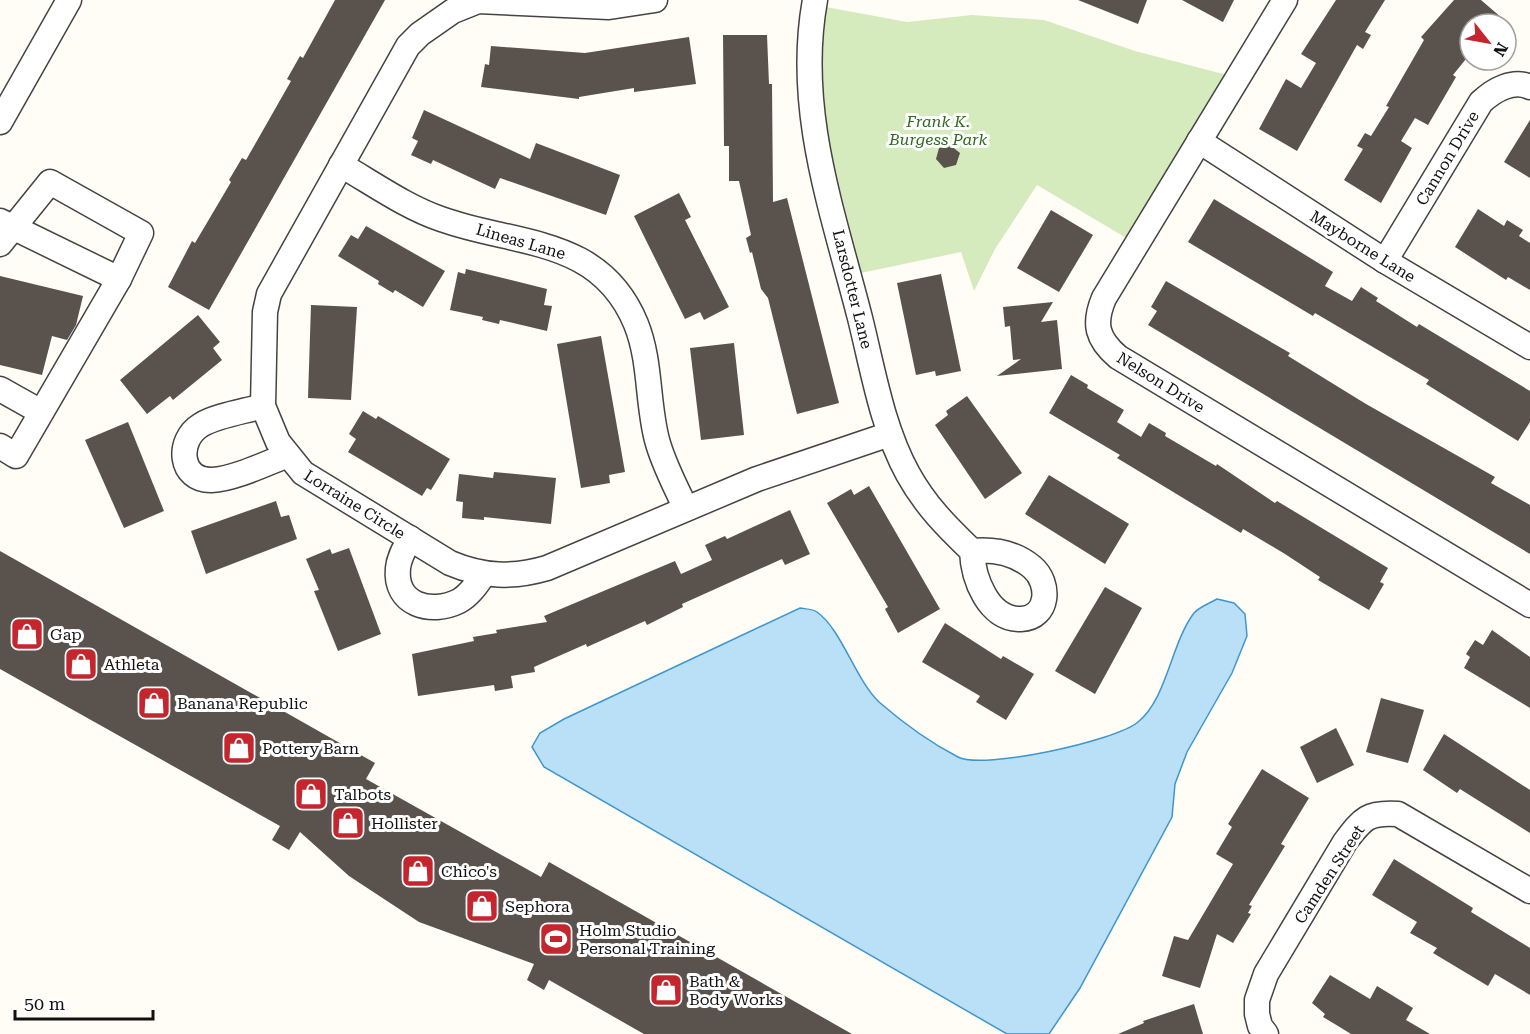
<svg xmlns="http://www.w3.org/2000/svg" width="1530" height="1034" font-family="'Roboto Serif',serif">
<rect width="100%" height="100%" fill="#fffdf5"/>
<!-- green -->
<path fill="#d5ebbd" d="M826 7 907 22 972 15 1044 20 1135 51 1227 75 1128 239 1037 185 995 249 974 291 961 252 861 273C847 220 830 167 824 112 819 77 823 41 826 7Z"/>
<!-- water -->
<path fill="#b9e0f7" stroke="#3f96cf" stroke-width="1.5" d="M1217 599 1234 603 1245 614 1247 636 1232 673 1187 752 1175 784 1172 817 1080 988 1049 1034H1007L544 767 532 747 540 733 564 719 800 608C806 609 813 609 817 612 842 630 855 679 879 702 902 722 931 743 958 757 983 770 1116 741 1138 722 1167 699 1171 643 1194 613 1199 607 1210 603 1217 599Z"/>
<!-- building -->
<g fill="#5a524d">
<polygon points="335,0 385,0 209,310 168,287 192,241 195,243 231,182 229,180 242,158 246,160 291,81 287,79 300,56 303,58"/>
<polygon points="1078,0 1147,0 1138,24"/>
<polygon points="1182,0 1234,0 1223,22"/>
<polygon points="1336,0 1385,0 1365,32 1371,35 1363,49 1357,45 1297,151 1259,129 1286,79 1301,88 1316,63 1301,54"/>
<polygon points="1454,0 1481,0 1509,24 1470,24 1470,54 1453,75 1456,77 1428,125 1415,118 1401,141 1412,148 1381,203 1344,180 1363,149 1357,146 1365,133 1371,136 1389,107 1386,106 1424,40 1421,37"/>
<polygon points="723,35 767,35 769,84 772,84 773,202 787,198 839,403 797,414 768,298 761,289 752,252 750,253 746,238 751,235 739,181 729,181 729,146 724,146"/>
<polygon points="689,37 696,84 634,92 634,88 579,97 579,99 481,87 485,64 489,65 491,46 585,53"/>
<polygon points="424,110 530,159 536,143 620,175 606,215 500,178 495,189 433,160 431,164 411,155 418,141 412,138"/>
<polygon points="1530,120 1530,178 1504,162"/>
<polygon points="950,145 960,153 956,165 944,168 936,159 939,148"/>
<polygon points="679,193 691,217 685,220 729,307 704,320 700,312 685,319 634,216"/>
<polygon points="1214,199 1333,272 1325,286 1352,301 1361,287 1378,298 1376,301 1417,327 1419,324 1530,391 1530,422 1518,441 1426,384 1429,380 1315,313 1313,316 1188,242"/>
<polygon points="1478,209 1504,226 1507,220 1523,230 1519,236 1530,243 1530,290 1508,277 1506,280 1455,247"/>
<polygon points="1051,210 1093,235 1059,292 1017,268"/>
<polygon points="366,226 445,271 423,307 395,290 393,293 378,284 379,281 338,256 351,235 358,239"/>
<polygon points="466,269 547,289 544,305 552,306 547,331 500,320 499,324 482,320 483,317 450,310 458,272 465,274"/>
<polygon points="941,274 961,371 936,376 935,371 916,375 897,283"/>
<polygon points="0,276 83,296 76,325 67,340 52,336 42,375 0,365"/>
<polygon points="1166,281 1290,353 1288,356 1366,404 1495,477 1491,483 1530,505 1530,554 1148,325 1157,311 1151,307"/>
<polygon points="1053,302 1041,322 1057,320 1062,369 997,376 1021,359 1013,360 1010,326 1005,327 1003,307"/>
<polygon points="311,305 357,307 351,400 308,398"/>
<polygon points="198,315 220,342 213,348 222,360 173,400 170,396 147,414 120,380"/>
<polygon points="601,336 625,472 609,475 610,483 581,488 557,344"/>
<polygon points="734,343 744,435 701,440 690,348"/>
<polygon points="1071,375 1088,385 1087,388 1124,410 1117,422 1141,437 1149,423 1166,433 1165,436 1216,466 1217,464 1275,503 1277,501 1388,568 1380,582 1384,584 1369,610 1318,580 1320,577 1285,554 1243,529 1241,533 1117,458 1120,455 1049,413"/>
<polygon points="967,396 1022,473 985,499 935,425 948,415 946,411"/>
<polygon points="363,411 376,419 378,416 450,459 431,490 427,488 422,496 348,452 356,439 349,434"/>
<polygon points="128,422 164,511 124,528 85,440"/>
<polygon points="494,472 556,478 551,524 484,517 484,520 462,518 463,502 456,501 459,474 493,478"/>
<polygon points="1049,475 1129,524 1105,564 1025,514"/>
<polygon points="869,486 940,609 898,633 885,609 888,607 827,503 851,489 854,495"/>
<polygon points="276,501 281,517 289,515 297,539 206,574 191,531"/>
<polygon points="790,510 810,554 785,565 782,559 682,604 683,607 647,625 645,621 587,647 586,644 534,667 535,672 511,676 513,688 495,691 494,685 418,696 412,654 474,641 473,637 497,633 496,630 547,622 544,616 675,561 681,574 712,560 705,545 725,536 727,539"/>
<polygon points="349,548 381,634 338,651 314,591 319,590 306,559 330,549 332,554"/>
<polygon points="0,551 375,763 366,779 541,877 549,862 852,1034 644,1034 549,980 544,990 527,980 534,964 419,922 349,876 300,832 289,850 272,840 280,826 0,669"/>
<polygon points="1105,587 1142,608 1095,694 1055,671"/>
<polygon points="945,623 1001,659 1003,656 1034,674 1006,720 976,702 980,696 922,662"/>
<polygon points="1492,630 1530,657 1530,708 1464,668 1470,657 1466,654 1475,640 1483,645"/>
<polygon points="1381,698 1424,710 1408,763 1366,752"/>
<polygon points="1336,728 1354,765 1317,783 1300,747"/>
<polygon points="1444,734 1530,790 1530,833 1460,789 1457,793 1423,770"/>
<polygon points="1262,769 1309,798 1281,844 1285,846 1249,905 1252,906 1248,913 1251,914 1233,943 1217,934 1200,988 1162,976 1174,936 1188,940 1233,864 1216,854 1232,827 1228,824"/>
<polygon points="1394,859 1473,908 1471,912 1530,948 1530,995 1495,974 1488,986 1433,953 1437,948 1410,933 1417,922 1372,895"/>
<polygon points="1330,975 1370,999 1377,986 1413,1008 1406,1020 1430,1034 1351,1034 1338,1026 1323,1017 1325,1014 1312,1003"/>
<polygon points="1194,1004 1203,1034 1118,1034 1144,1023 1143,1021"/>
</g>
<g fill="none" stroke-linecap="round" stroke-linejoin="round">
<defs>
<g id="minor">
<path d="M655 0 609 7 478 1 453 11 420 34 408 46 269 294 265 312 263 406 278 442 303 473 450 563C483 577 513 578 547 568L757 479 890 434"/>
<path d="M815 0C795 110 833 212 860 318 873 370 882 427 908 474 925 505 947 527 972 551 973 578 988 620 1021 619 1049 618 1051 583 1032 567 1015 553 993 549 972 551"/>
<path d="M1285 0 1104 298C1093 324 1097 339 1118 357L1530 605"/>
<polyline points="0,122 69,0"/>
<polyline points="1199,141 1385,261 1530,347"/>
<path d="M341 165C374 184 406 207 441 219 516 246 600 236 636 324 651 361 647 402 657 440 663 463 675 485 685 507"/>
<polyline points="0,221 119,279 16,456 0,446"/>
<polyline points="0,244 50,182 141,233 119,279"/>
<path d="M1385 261 1481 102C1494 90 1513 79 1530 87"/>
<polyline points="0,389 41,412"/>
<path d="M263 406C246 411 215 416 201 425 176 440 179 481 212 480 234 479 267 463 288 455"/>
<path d="M410 538C405 548 399 557 398 568 394 605 431 615 459 601 470 595 477 584 484 574"/>
<path d="M1266 1034 1260 1026 1257 1014V1000L1266 974 1345 842C1363 818 1368 812 1398 814L1530 891"/>
</g>
</defs>
<!-- minor casing -->
<use href="#minor" stroke="#444" stroke-width="27"/>
<!-- minor -->
<use href="#minor" stroke="#fff" stroke-width="24"/>
</g>
<!-- icons -->
<defs>
<symbol id="shop-square" viewBox="-11 -11 22 22"><rect x="-9" y="-9" width="18" height="18" rx="4" fill="#c4262e" stroke="#fff"/><path d="M-5-2.5h2.3a2.7 3.5 0 0 1 5.4 0H5L5.5 6h-11ZM-1.5-2.5h3a1.5 2.3 0 0 0-3 0Z" fill="#fff"/></symbol>
<symbol id="stadium-square" viewBox="-11 -11 22 22"><rect x="-9" y="-9" width="18" height="18" rx="4" fill="#c4262e" stroke="#fff"/><path d="M0-5a6.5 5 0 1 0 0 10a6.5 5 0 1 0 0-10ZM-3.5-1.8h7v3.6h-7Z" fill="#fff"/></symbol>
</defs>
<g fill-rule="evenodd">
<use href="#shop-square" x="8" y="615" width="38" height="38"/>
<use href="#shop-square" x="62" y="645" width="38" height="38"/>
<use href="#shop-square" x="135" y="684" width="38" height="38"/>
<use href="#shop-square" x="220" y="729" width="38" height="38"/>
<use href="#shop-square" x="292" y="775" width="38" height="38"/>
<use href="#shop-square" x="329" y="804" width="38" height="38"/>
<use href="#shop-square" x="399" y="852" width="38" height="38"/>
<use href="#shop-square" x="463" y="887" width="38" height="38"/>
<use href="#stadium-square" x="537" y="920" width="38" height="38"/>
<use href="#shop-square" x="647" y="971" width="38" height="38"/>
</g>
<g text-anchor="middle" stroke-width="6" stroke-linejoin="round" paint-order="stroke">
<!-- park labels -->
<g font-size="16" font-style="italic" fill="#2f6b1f" stroke="#fff">
<text x="938" y="127">Frank K.<tspan x="938" dy="18">Burgess Park</tspan></text>
</g>
<!-- street labels -->
<g font-size="16" fill="#111" stroke="#fff">
<text transform="translate(1447 158) rotate(-59)" y="6">Cannon Drive</text>
<text transform="translate(521 241) rotate(16)" y="6">Lineas Lane</text>
<text transform="translate(1363 246) rotate(32)" y="6">Mayborne Lane</text>
<text transform="translate(853 289) rotate(76)" y="6">Larsdotter Lane</text>
<text transform="translate(1161 382) rotate(32)" y="6">Nelson Drive</text>
<text transform="translate(355 504) rotate(32)" y="6">Lorraine Circle</text>
<text transform="translate(1329 874) rotate(-57)" y="6">Camden Street</text>
</g>
<!-- poi labels -->
<g font-size="16" fill="#111" stroke="#fff" text-anchor="start">
<text x="50" y="640">Gap</text>
<text x="104" y="670">Athleta</text>
<text x="177" y="709">Banana Republic</text>
<text x="262" y="754">Pottery Barn</text>
<text x="334" y="800">Talbots</text>
<text x="371" y="829">Hollister</text>
<text x="441" y="877">Chico's</text>
<text x="505" y="912">Sephora</text>
<text x="579" y="936">Holm Studio<tspan x="579" dy="18">Personal Training</tspan></text>
<text x="689" y="987">Bath &amp;<tspan x="689" dy="18">Body Works</tspan></text>
</g>
</g>
<!-- north arrow -->
<g transform="translate(1488 42) rotate(121)"><circle r="28" fill="#ffffff" stroke="#a0a0a0" stroke-width="1.5"/>
<path d="M0-4.5L10 22L0 15L-10 22Z" fill="#c4262e"/>
<text y="-9" font-size="16" font-weight="bold" text-anchor="middle" fill="#111111">N</text>
</g>
<!-- scale -->
<path d="M15 1010v9h138v-9" fill="none" stroke="#111111" stroke-width="3"/>
<text x="24" y="1010" font-size="18" fill="#111111" stroke="#ffffff" stroke-width="4.5" paint-order="stroke">50 m</text>
</svg>
